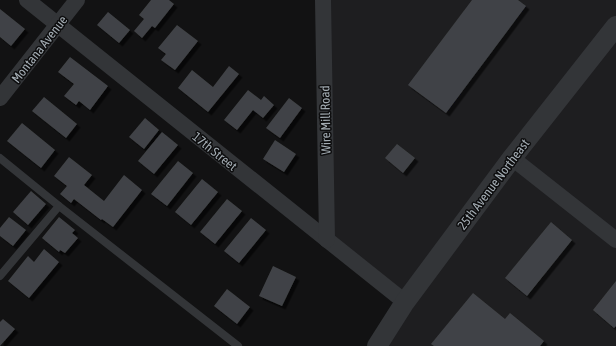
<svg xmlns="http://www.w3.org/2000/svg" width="616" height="346" font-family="'Asap Condensed',sans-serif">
<defs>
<filter id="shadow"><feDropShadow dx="3.5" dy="3.5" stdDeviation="0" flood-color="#0009"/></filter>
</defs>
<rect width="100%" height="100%" fill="#121213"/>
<!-- built -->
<polygon fill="#1e1e20" points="321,0 616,0 616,346 377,346 405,302 327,240"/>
<!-- building -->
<g fill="#414346" filter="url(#shadow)">
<polygon points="151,0 169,0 174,4 155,28 152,26 142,38 134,31 144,19 139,15"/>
<polygon points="472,0 518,0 526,6 446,113 408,85"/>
<polygon points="0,9 25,29 11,46 0,37"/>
<polygon points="108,12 130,30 119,43 97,25"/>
<polygon points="177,25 198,41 175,70 161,60 166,54 158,48"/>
<polygon points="70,57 108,86 90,110 79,101 76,105 64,96 74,84 58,72"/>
<polygon points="229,66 239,74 208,112 178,88 192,70 213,87"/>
<polygon points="248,90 261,100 264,96 274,105 263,118 253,110 237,130 224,120"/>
<polygon points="44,97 77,124 66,138 32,111"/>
<polygon points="289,98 302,108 280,138 266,128"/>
<polygon points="145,118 159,130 144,149 129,137"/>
<polygon points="22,123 55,150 41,168 7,141"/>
<polygon points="162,132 178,145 154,174 138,161"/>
<polygon points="275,140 296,154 284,172 263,159"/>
<polygon points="397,144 415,158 403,173 385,158"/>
<polygon points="69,157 92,175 84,185 104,201 124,175 142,190 113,227 102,219 101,220 74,199 71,203 60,194 67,186 54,176"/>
<polygon points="178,161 193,173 167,206 151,194"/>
<polygon points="202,179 218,192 191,225 175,212"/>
<polygon points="31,191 46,204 28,225 13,212"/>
<polygon points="227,199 242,211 215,244 200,232"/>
<polygon points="9,217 26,230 13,246 0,236 0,228"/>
<polygon points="59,217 75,230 72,233 78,238 65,253 60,250 59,252 42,238"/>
<polygon points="251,218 266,230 239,263 224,251"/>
<polygon points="551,222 572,240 527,296 505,278"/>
<polygon points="44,249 59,262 29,298 8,281 28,256 34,262"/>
<polygon points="273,266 296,277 282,306 259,296"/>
<polygon points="616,281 616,326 614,328 593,310"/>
<polygon points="227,289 250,307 237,324 214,306"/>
<polygon points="473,293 505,319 510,313 544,341 540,346 434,346 431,344"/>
<polygon points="3,319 15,329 0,346 0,322"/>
</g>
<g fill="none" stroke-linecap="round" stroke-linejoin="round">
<!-- service -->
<g stroke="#333538" stroke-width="8">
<polyline points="0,158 59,206 238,346"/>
<polyline points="0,276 59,206"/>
</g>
<!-- minor -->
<g stroke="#333538" stroke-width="16">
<polyline points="27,0 405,302"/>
<polyline points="323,0 327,240"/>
<polyline points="0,98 77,0"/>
<polyline points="512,158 616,240"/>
</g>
<!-- tertiary -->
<polyline stroke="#333538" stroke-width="20" points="377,346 405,302 512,158 616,26"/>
</g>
<g text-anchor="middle" stroke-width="3" stroke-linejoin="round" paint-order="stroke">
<!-- street labels -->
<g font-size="13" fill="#a3acb3" stroke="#0d0d0e">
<text transform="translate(39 49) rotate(-52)" y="5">Montana Avenue</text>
<text transform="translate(325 120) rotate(-91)" y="5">Wire Mill Road</text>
<text transform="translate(215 151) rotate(39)" y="5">17th Street</text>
<text transform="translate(493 184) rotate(-53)" y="5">25th Avenue Northeast</text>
</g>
</g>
</svg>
